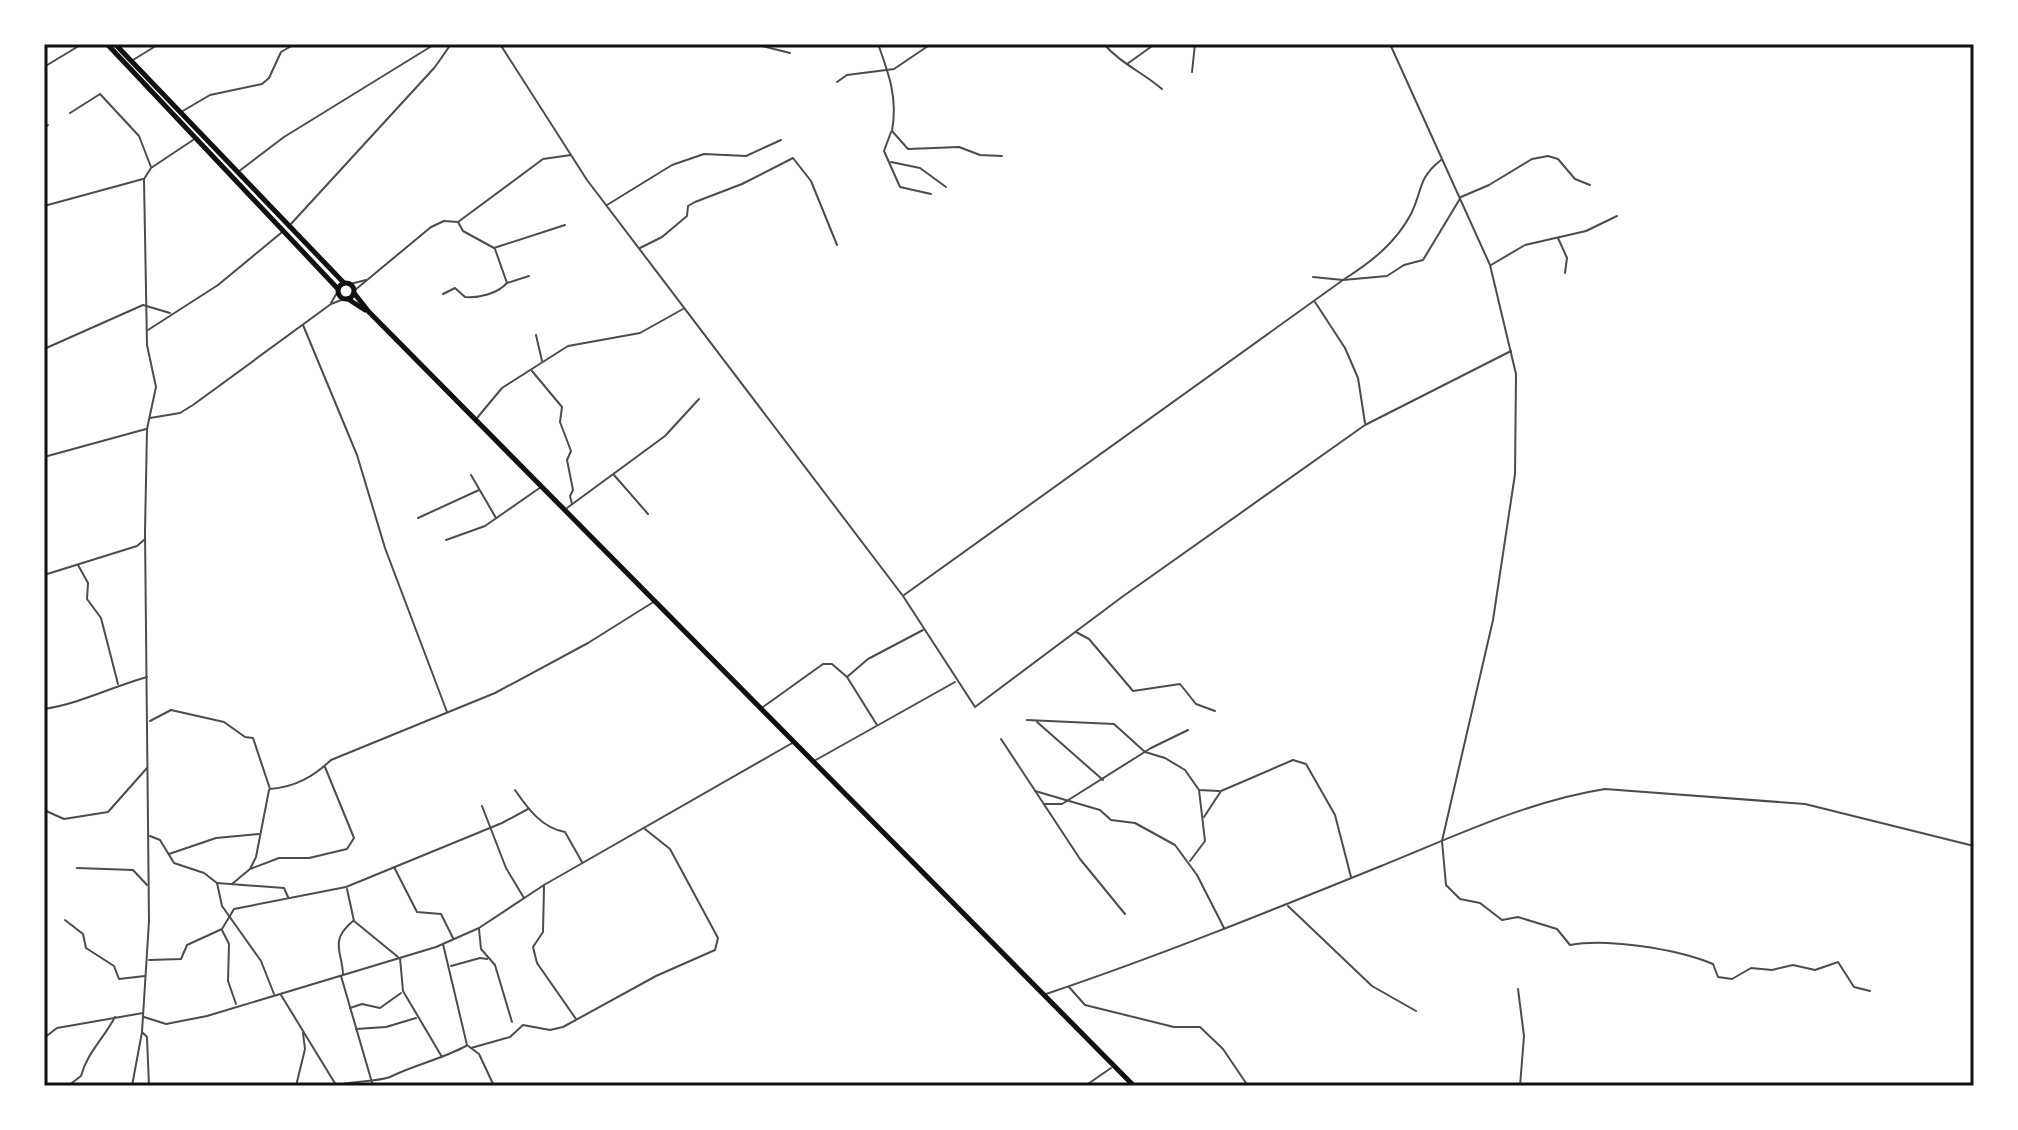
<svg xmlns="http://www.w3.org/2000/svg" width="2018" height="1130" font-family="'PT Sans',sans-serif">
<rect width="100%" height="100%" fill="#fff"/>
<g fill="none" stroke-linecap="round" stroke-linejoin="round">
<!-- minor -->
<g stroke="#4c4c4c" stroke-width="2">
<polyline points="500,44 587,180 903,596 975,707 1122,597 1365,425 1511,351"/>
<polyline points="652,44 660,44"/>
<polyline points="691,44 724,44"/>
<polyline points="754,44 790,53"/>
<polyline points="825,44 825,45"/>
<path d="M878 44C889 74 898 99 892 131L908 149 959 147 980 155 1002 156"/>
<path d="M1104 44C1120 63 1142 72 1162 89"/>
<path d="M1390 44 1490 265 1516 374 1515 474 1493 620 1442 841 1446 885 1460 899 1480 903 1502 920 1518 917 1557 929 1570 945C1607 938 1677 949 1713 964L1718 977 1732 979 1751 968 1772 970 1793 965 1815 970 1838 962 1854 987 1870 991"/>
<polyline points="133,60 159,44"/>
<polyline points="1127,64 1155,44"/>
<polyline points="44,67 82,44"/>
<polyline points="1192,72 1195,44"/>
<polyline points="837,82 847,75 894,69 931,44"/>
<polyline points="181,112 210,95 262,84 269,78 281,52 295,44"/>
<polyline points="70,113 100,94 139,136 151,167"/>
<polyline points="44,128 48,125"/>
<polyline points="891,132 884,151 900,187 931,194"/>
<polyline points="891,162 920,168 946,187"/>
<polyline points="238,172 284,137 435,44"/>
<polyline points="607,205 672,165 704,154 746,156 781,140"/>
<polyline points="44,206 143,179"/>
<polyline points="458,222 463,231 494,248 565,225"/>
<polyline points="290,225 435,67 451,44"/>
<polyline points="1558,238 1567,258 1565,273"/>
<polyline points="640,248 662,237 687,216 688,206 695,202 742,184 793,158 811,181 837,245"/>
<polyline points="495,249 507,283 529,276"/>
<polyline points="1491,265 1525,245 1586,231 1617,216"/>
<path d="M1313 277 1343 280C1371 262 1395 244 1411 214 1423 190 1417 179 1441 160"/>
<polyline points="350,284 366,280"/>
<polyline points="355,290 431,227 444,221 458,222 543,159 571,155"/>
<path d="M443 294 455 288 465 297C479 298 497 294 507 283"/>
<polyline points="1315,302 1345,348 1358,378 1365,423"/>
<polyline points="331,303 338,291"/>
<polyline points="303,325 357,455 385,548 447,712"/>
<polyline points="148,330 218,285 281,233"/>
<polyline points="536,335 542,361"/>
<polyline points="44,349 143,305 170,313"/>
<polyline points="532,371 562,407 560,422 571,451 567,460 573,490 570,496 572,504"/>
<polyline points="150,418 180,413 193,405 331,304 344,299"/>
<polyline points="477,418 502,388 568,346 640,333 683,309"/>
<polyline points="44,457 146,429"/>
<polyline points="471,475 496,518"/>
<polyline points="614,475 648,514"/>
<polyline points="567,508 665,436 699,399"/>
<polyline points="418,518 479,490"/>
<polyline points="446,540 485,526 541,487"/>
<polyline points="78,565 88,583 87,599 101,618 118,684"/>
<polyline points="44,575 137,546 145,539"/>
<polyline points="904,595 1343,280 1387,276 1404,265 1423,260 1461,197 1489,185 1532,159 1548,156 1558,159 1575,179 1590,185"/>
<polyline points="1076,632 1089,639 1133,691 1180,684 1196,704 1215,711"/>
<polyline points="847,677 877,725"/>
<polyline points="763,707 823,664 832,664 847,677 868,659 923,630"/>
<path d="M44 709C82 703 111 687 147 677"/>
<polyline points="1027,720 1114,724 1145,752 1165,758 1185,770 1199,790 1219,791"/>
<path d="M150 721 171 710 224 722 245 737 253 738 270 789C295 787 313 777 331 760L495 693 588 643 655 601"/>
<polyline points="1037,722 1103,780"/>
<polyline points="1001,739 1080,859 1125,914"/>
<polyline points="814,761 955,682"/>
<path d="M515 790C528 809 542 828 565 832L582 862"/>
<polyline points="1035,791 1100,810 1111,820 1135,823 1175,845 1197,875 1224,928"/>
<polyline points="1045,804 1062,804 1151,748 1188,730"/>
<polyline points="482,806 506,868 524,898"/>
<polyline points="44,810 64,819 108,812 147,768"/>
<polyline points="1204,817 1221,791 1293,760 1306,764 1335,815 1351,877"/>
<polyline points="150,836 160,840 174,863 204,873 217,883 222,906 261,961 274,994"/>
<polyline points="169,854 216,838 259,834"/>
<polyline points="1190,861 1205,841 1199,790"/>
<polyline points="394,867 417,912 441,914 453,938"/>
<polyline points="77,868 133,870 147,885"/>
<polyline points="250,869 279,858 309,858 347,849 354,838 325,767"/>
<polyline points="217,883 284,888 288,897"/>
<polyline points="232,884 250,869 256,857 269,790"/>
<polyline points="544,886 543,932 533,947 537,963 576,1019"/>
<polyline points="347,889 354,921 398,957"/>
<polyline points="1288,906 1372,986 1416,1011"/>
<polyline points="65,920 83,934 86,948 114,966 119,979 145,976"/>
<polyline points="479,929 481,949 495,965 512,1022"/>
<polyline points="222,930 229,944 228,981 236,1004"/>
<polyline points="443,944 467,1045 479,1054 494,1086"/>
<polyline points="400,958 403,991 442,1057"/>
<polyline points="149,960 181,959 187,945 222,929 234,909 346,887 502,823 528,809"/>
<polyline points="451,966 480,958 487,959"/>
<path d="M343 974C342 951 329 941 353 921"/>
<polyline points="341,976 373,1086"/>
<polyline points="1069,987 1085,1005 1174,1027 1200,1027 1223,1049 1248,1086"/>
<polyline points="1518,989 1524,1036 1520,1086"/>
<path d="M1046 994C1159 956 1270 911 1381 866 1453 837 1528 801 1605 789L1805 804 1974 846"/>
<polyline points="281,995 336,1085"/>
<polyline points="350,1008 362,1004 380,1008 401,993"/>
<polyline points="144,1017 166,1024 207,1016 436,947 479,928 544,885 794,742"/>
<polyline points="356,1029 386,1027 416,1018"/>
<polyline points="143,1033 147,1037 149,1086"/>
<polyline points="44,1038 57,1028 143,1013"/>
<polyline points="471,1048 510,1037 523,1025 550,1030 563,1027 656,976 715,950 718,938 670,849 645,829"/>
<path d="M68 1086 81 1076C87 1053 104 1038 115 1017"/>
<polyline points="132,1086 142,1032 149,921 145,532 147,429 156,387 147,345 144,179 151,168 193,140"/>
<polyline points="296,1086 305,1049 303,1033"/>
<path d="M334 1086C350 1081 377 1082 390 1077 414 1065 442 1059 466 1046"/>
<polyline points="1085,1086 1111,1068"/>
</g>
<!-- trunk -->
<g stroke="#111" stroke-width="5">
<polyline points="107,44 338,289"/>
<polyline points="115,44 344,283"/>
<circle cx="346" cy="291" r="8"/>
<polyline points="354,293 369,312 1134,1086"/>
<polyline points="348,299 365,310"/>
</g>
</g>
<!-- border -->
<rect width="2018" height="1130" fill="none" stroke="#ffffff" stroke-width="92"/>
<rect x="46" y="46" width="1926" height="1038" fill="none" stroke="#111" stroke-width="3"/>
</svg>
